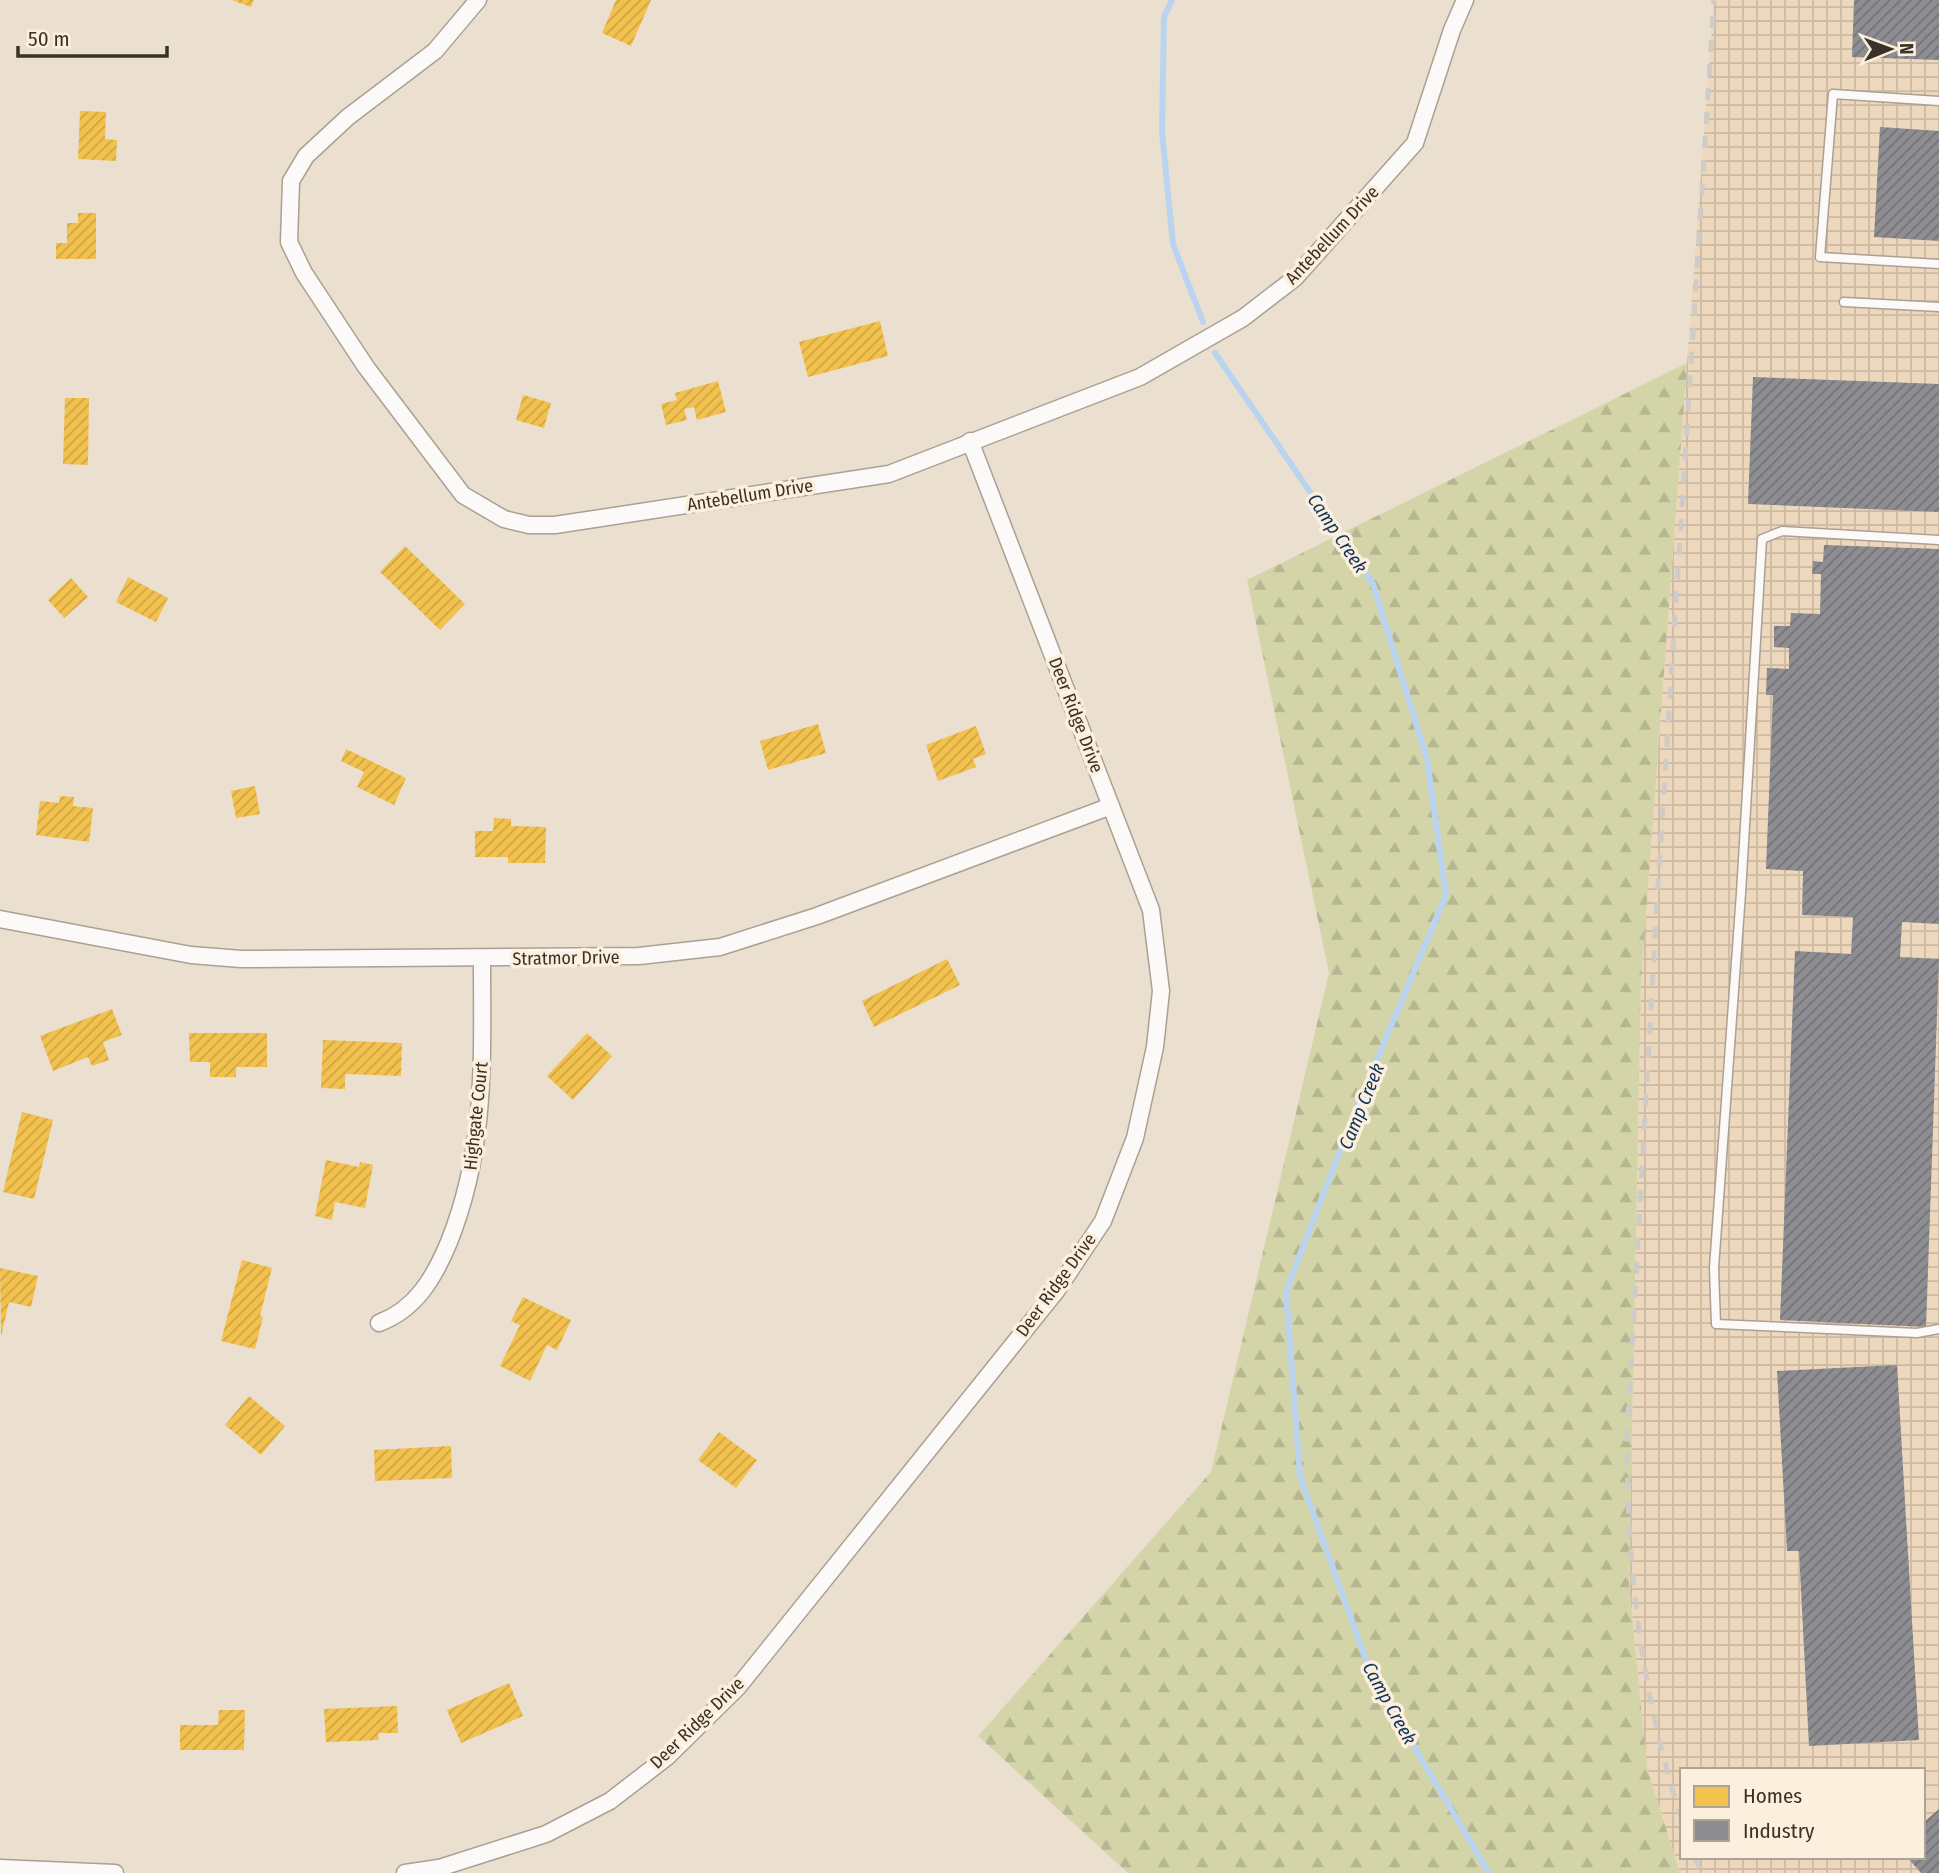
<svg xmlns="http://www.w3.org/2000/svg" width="1939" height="1873" font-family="'Fira Sans Condensed',sans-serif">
<defs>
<pattern id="industrial-grid" width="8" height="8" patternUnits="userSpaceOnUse" patternTransform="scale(1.75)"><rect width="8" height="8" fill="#edd8bd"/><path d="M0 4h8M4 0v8" fill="none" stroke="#ccbaa2"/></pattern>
<pattern id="forest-firs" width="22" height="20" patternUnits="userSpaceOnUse" patternTransform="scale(1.75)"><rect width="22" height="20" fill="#d3d5a8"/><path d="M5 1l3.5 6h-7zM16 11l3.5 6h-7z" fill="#b6b791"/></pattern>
<pattern id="homes-hatch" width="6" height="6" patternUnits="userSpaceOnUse" patternTransform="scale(1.75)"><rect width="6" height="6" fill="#f2c14e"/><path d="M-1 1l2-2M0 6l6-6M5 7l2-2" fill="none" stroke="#d0a644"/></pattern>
<pattern id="industry-hatch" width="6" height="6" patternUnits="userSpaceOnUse" patternTransform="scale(1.75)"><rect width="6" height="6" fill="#8d8d92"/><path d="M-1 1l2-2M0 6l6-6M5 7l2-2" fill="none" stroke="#747477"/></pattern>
</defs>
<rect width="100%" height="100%" fill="#ebdfcf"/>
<!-- industrial -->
<path fill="url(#industrial-grid)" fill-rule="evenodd" d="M1714 0H1939V1873H1680L1647 1768 1629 1583 1641 982ZM1682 1770H1923V1857H1682Z"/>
<!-- forest -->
<polygon fill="url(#forest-firs)" points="1687,363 1641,982 1629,1583 1647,1768 1680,1873 1128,1873 978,1736 1211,1472 1329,973 1247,580"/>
<!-- homes -->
<g fill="url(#homes-hatch)">
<polygon points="232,0 254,0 251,7"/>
<polygon points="616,0 651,0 631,46 602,33"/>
<polygon points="80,111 106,112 105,139 117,140 116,161 78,159"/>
<polygon points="78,213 96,213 96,259 56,259 56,243 67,243 67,223 78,223"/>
<polygon points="880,321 888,356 808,377 799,342"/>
<polygon points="718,381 726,412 697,420 694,407 684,409 687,420 666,425 661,404 677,400 675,393"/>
<polygon points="523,395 551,403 544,428 516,420"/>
<polygon points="65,398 89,398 88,465 63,464"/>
<polygon points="405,546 465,604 440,630 380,572"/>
<polygon points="128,577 168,598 156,622 116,602"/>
<polygon points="71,578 88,597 64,618 48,600"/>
<polygon points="818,724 826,753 768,770 760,741"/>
<polygon points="976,726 986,754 973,759 976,767 938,781 926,745"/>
<polygon points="346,749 406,778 394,805 357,787 364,772 341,761"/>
<polygon points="255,786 260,814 236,818 231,791"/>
<polygon points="60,796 74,797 73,806 93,808 89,842 36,835 40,801 59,803"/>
<polygon points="494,818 511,819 511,826 546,827 545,863 508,863 508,857 475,857 475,831 493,831"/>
<polygon points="947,959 960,985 874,1027 862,1001"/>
<polygon points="112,1009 122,1035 103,1042 109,1060 92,1066 88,1057 53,1071 40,1036"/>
<polygon points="189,1033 267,1033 267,1067 236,1067 236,1077 210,1077 210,1062 190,1062"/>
<polygon points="587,1033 612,1056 573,1100 547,1076"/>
<polygon points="323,1040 402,1043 401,1076 345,1074 345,1089 321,1088"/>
<polygon points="22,1112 53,1120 34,1199 3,1192"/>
<polygon points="326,1160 359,1167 360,1162 373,1165 365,1208 335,1202 332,1220 315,1216"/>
<polygon points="242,1260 272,1268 260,1316 263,1317 255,1349 221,1341"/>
<polygon points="0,1268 38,1276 31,1307 9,1302 1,1337"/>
<polygon points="523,1297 571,1320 557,1350 547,1345 530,1381 500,1366 520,1325 511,1321"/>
<polygon points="249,1396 285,1426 261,1455 225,1425"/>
<polygon points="719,1432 757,1460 736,1488 698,1460"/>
<polygon points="451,1446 452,1478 375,1481 374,1450"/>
<polygon points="509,1683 523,1716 461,1743 447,1710"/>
<polygon points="397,1706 398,1733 378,1733 379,1740 326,1742 324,1709"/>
<polygon points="219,1710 245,1710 244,1750 180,1750 180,1725 218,1725"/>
</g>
<!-- industry -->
<g fill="url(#industry-hatch)">
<polygon points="1854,0 1939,0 1939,60 1852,57"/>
<polygon points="1880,127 1939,131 1939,241 1874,237"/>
<polygon points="1753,377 1939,384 1939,512 1748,504"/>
<polygon points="1824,545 1939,549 1939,924 1902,922 1900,957 1939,959 1926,1327 1780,1320 1795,951 1851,954 1853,917 1802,915 1803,871 1766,869 1773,695 1766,695 1767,668 1789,669 1789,648 1774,647 1774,626 1790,626 1791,613 1820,614 1821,574 1812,574 1813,561 1823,562"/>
<polygon points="1897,1365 1919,1740 1809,1746 1799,1551 1787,1551 1777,1371"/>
<polygon points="1939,1809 1939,1873 1921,1873 1907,1857 1923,1857 1923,1823"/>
</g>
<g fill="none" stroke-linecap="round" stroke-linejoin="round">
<!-- stream -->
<g stroke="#bad4f0" stroke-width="6">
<polyline points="1172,0 1164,17 1162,131 1173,244 1203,322"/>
<polyline points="1215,353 1373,584 1427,759 1446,895 1355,1112 1286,1291 1300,1476 1371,1674 1489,1873"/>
</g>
<defs>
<g id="service">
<polyline points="1939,101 1833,94 1820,257 1939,264"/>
<polyline points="1844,302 1939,307"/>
<polyline points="1939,540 1782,531 1762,539 1741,893 1714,1268 1716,1324 1917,1333 1939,1329"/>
</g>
<g id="minor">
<polyline points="478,0 435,51 348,117 306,156 291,181 289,242 304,273 366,367 463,495 504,519 529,525 555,525 889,474 1140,377 1243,318 1295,278 1415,143 1452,30 1465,0"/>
<polyline points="0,919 191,955 241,959 639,956 720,947 817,916 1111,806"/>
<path d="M379 1323C416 1309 434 1278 449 1242 487 1147 482 1059 482 959"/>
<polyline points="0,1868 115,1873"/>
<polyline points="405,1873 439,1868 546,1834 610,1801 667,1757 738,1687 1057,1290 1103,1221 1135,1138 1155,1047 1161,991 1151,910 970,441"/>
</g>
</defs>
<!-- service casing -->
<use href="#service" stroke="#aaa094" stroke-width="11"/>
<!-- minor casing -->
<use href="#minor" stroke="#aaa094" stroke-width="19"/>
<!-- service -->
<use href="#service" stroke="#fcfaf8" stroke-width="8"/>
<!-- minor -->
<use href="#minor" stroke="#fcfaf8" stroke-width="16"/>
<!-- rail -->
<g stroke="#cfcbc6" stroke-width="5" stroke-dasharray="12 12" stroke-linecap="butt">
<path d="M1682 1820C1641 1696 1627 1567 1627 1437L1657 902 1714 0"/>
<polyline points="1695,1857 1701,1873"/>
</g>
</g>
<g text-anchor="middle" stroke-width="7" stroke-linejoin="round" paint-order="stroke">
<!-- street labels -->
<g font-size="18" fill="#3b3227" stroke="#fdefdd">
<text transform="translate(1332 235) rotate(-47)" y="6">Antebellum Drive</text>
<text transform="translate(750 495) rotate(-9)" y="6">Antebellum Drive</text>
<text transform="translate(1076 715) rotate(69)" y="6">Deer Ridge Drive</text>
<text transform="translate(566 958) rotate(-1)" y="6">Stratmor Drive</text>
<text transform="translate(476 1116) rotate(-84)" y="6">Highgate Court</text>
<text transform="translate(1056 1285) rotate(-54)" y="6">Deer Ridge Drive</text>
<text transform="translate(697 1723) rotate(-44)" y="6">Deer Ridge Drive</text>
</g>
<!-- water labels -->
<g font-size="19" font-style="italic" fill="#0e3559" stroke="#fdefdd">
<text transform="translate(1338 533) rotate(56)" y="7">Camp Creek</text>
<text transform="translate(1361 1106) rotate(-68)" y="7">Camp Creek</text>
<text transform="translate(1390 1703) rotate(61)" y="7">Camp Creek</text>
</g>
</g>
<!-- legend -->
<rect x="1680" y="1768" width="245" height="91" fill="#fdefdd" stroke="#afa394" stroke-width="2"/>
<rect x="1694" y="1786" width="35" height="21" fill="#f2c14e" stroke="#afa394" stroke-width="2"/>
<text x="1743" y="1803" font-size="21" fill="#3b3227">Homes</text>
<rect x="1694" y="1820" width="35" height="21" fill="#8d8d92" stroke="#afa394" stroke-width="2"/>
<text x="1743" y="1838" font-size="21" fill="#3b3227">Industry</text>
<!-- north arrow -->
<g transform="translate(1890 49) rotate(89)" stroke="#fdefdd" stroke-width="5" paint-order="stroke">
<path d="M0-5L12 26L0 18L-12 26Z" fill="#3b3227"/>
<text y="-10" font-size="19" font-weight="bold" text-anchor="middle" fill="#3b3227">N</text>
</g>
<!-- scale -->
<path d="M18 46v10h149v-10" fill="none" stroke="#3b3227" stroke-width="3.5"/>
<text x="28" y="46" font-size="21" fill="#3b3227" stroke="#fdefdd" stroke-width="5" paint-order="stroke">50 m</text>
</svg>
